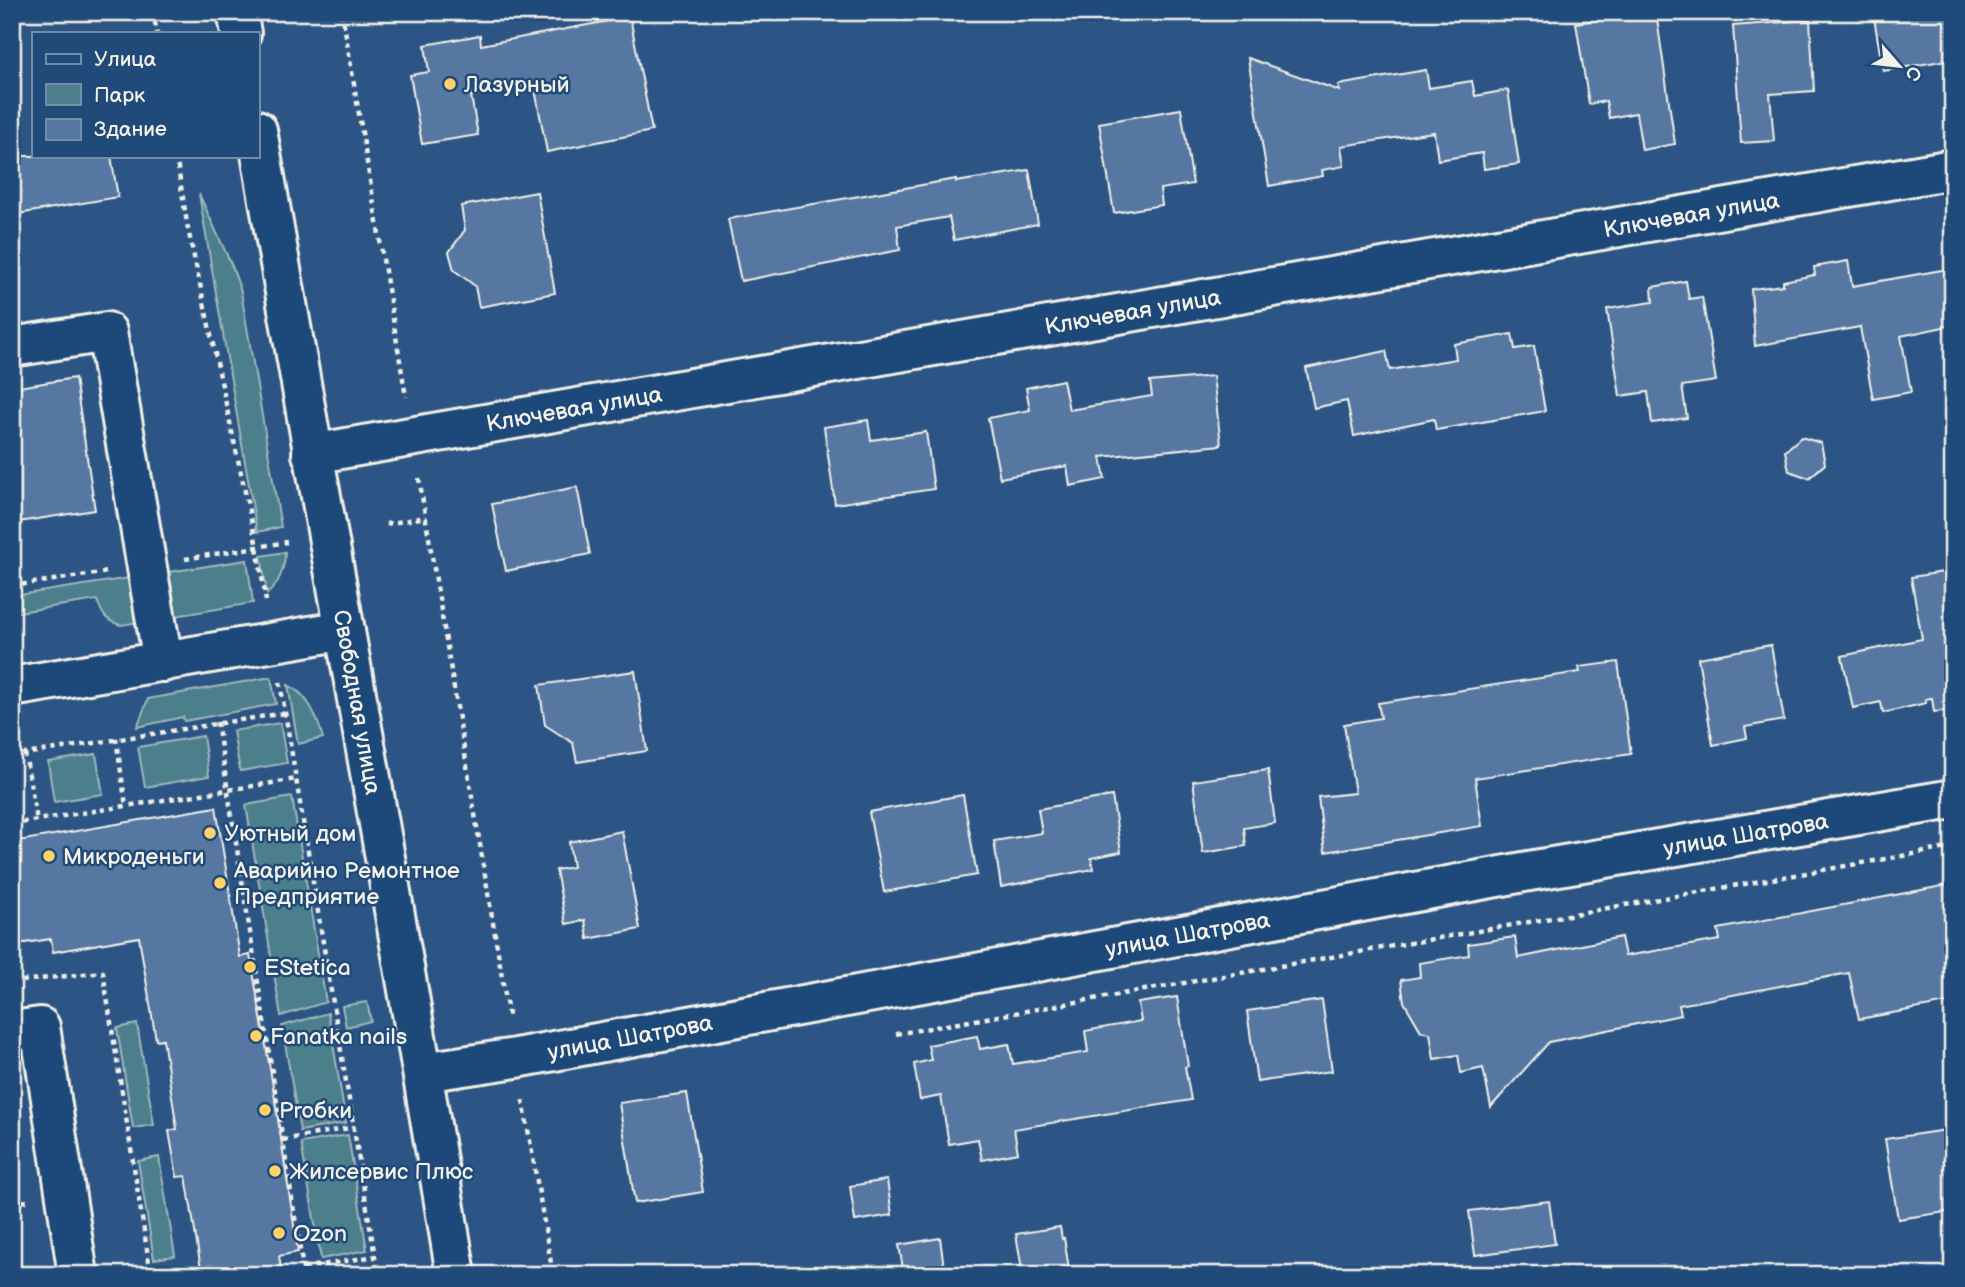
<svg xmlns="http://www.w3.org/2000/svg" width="1965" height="1287" font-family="'Balsamiq Sans',sans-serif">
<rect width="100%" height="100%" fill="#2c5585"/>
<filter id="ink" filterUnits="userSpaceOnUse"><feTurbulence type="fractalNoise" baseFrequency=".0143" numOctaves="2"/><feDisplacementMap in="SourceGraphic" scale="14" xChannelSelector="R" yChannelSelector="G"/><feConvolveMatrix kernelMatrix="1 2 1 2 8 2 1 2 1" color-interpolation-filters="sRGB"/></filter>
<g filter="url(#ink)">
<!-- green -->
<g fill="#4c7f8b" stroke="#a0b8ba" stroke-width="2">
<polygon points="199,194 232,266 241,292 281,527 257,532"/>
<path d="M285 552C285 567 279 585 267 594L261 556Z"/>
<path d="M247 560 253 603 121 625C105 621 102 614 97 600L12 613V596Z"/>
<polygon points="271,677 276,704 184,721 183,717 137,727 148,699"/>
<path d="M288 685C309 695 317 717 323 738L298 744Z"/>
<polygon points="280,723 287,763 240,771 233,731"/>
<polygon points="203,736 209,776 145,787 138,747"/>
<polygon points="96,754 103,794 54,802 48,762"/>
<polygon points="292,797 326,1002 281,1016 246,805"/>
<polygon points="367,1002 371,1021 346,1027 342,1006"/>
<polygon points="328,1013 346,1123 300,1131 282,1026"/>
<polygon points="137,1024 154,1125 133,1128 117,1028"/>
<polygon points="348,1135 367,1250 321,1259 301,1143"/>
<polygon points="159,1157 175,1256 154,1259 138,1161"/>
</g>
<!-- building -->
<g fill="#5477a2" stroke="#f4f1e8" stroke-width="2">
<polygon points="1644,12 1656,12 1675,144 1642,150 1636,113 1609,118 1606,101 1589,104 1576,23"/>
<polygon points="1873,12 1953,12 1953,59 1883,71"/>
<polygon points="630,17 652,131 547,152 534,84 471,96 478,135 422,144 410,75 429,72 425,45 480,35 481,45"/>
<polygon points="1810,20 1814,91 1770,94 1774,141 1741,143 1733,26"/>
<polygon points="1248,58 1340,91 1338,85 1426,70 1429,88 1472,81 1475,96 1508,90 1519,164 1484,169 1482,153 1438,160 1434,132 1341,146 1344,166 1322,170 1323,176 1269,186"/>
<polygon points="1181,109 1193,184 1160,189 1162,205 1114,213 1099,123"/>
<polygon points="12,156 111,156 118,197 12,215"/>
<polygon points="1029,170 1038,224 954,240 949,217 897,226 900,250 741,281 728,219 956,179 956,182"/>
<polygon points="537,192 555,293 479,307 475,286 454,270 449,252 465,230 461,206"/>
<polygon points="1848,261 1852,286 1953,268 1953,325 1901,336 1911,392 1873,399 1860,327 1755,346 1751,289 1783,285 1783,281 1815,275 1814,267"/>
<polygon points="1686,281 1689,299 1702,297 1716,381 1682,386 1687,418 1652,423 1648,392 1620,396 1607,309 1653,302 1652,287"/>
<polygon points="1512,334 1515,349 1534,346 1545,411 1436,430 1434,419 1354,436 1347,401 1314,408 1306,368 1386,351 1390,370 1456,359 1454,344"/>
<polygon points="1213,376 1221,445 1101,457 1105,479 1070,486 1067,466 1000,478 988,418 1030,410 1026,388 1063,380 1069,410 1152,396 1150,382"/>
<polygon points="75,378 95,510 12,523 12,388"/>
<polygon points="868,420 871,440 926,432 934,489 835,504 824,427"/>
<polygon points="1801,437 1821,443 1825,464 1809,478 1789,471 1785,451"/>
<polygon points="577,487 590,554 506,571 492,504"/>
<polygon points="1944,572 1953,623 1953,710 1934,712 1932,698 1925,699 1926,703 1883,713 1881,702 1853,708 1842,656 1922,639 1911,577"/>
<polygon points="1771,645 1784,720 1745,727 1747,738 1713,745 1698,658"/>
<polygon points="1618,662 1631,754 1475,778 1482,826 1325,852 1318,797 1355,793 1344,724 1381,718 1378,703 1580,672 1579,667"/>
<polygon points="635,671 647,751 577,762 573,743 545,725 539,685"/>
<polygon points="1268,770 1275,823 1244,828 1246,846 1203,853 1193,781"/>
<polygon points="963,795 977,875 884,892 869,812"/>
<polygon points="1112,796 1121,852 1091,858 1093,869 1001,887 994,841 1042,833 1038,809"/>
<polygon points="216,807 240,957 250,955 273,1086 298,1252 279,1256 282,1275 202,1275 186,1176 177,1177 169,1131 177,1129 163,1039 156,1040 139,937 53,952 51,939 12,945 12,842"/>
<polygon points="622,831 640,929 588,939 585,920 566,924 556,870 573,867 569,842"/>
<polygon points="1953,884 1953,1002 1859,1019 1849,973 1679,1005 1681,1015 1549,1042 1491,1107 1483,1068 1461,1073 1458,1055 1434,1059 1430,1033 1421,1031 1404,1002 1401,980 1420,977 1419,963 1469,955 1468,944 1515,937 1518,958 1621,937 1625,956 1720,940 1718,929"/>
<polygon points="1177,997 1188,1066 1185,1067 1191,1100 1014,1129 1018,1153 982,1160 978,1139 949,1144 941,1096 920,1100 914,1064 931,1060 928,1045 977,1036 980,1049 1009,1044 1013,1064 1088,1052 1085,1031 1141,1021 1138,1003"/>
<polygon points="1322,1000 1332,1071 1257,1082 1247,1011"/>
<polygon points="687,1093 703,1192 635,1203 619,1103"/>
<polygon points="1953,1129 1953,1211 1898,1219 1885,1139"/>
<polygon points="887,1180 892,1215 855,1221 850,1186"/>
<polygon points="1549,1201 1555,1244 1475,1255 1469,1211"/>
<polygon points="1060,1227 1062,1239 1064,1238 1070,1275 1023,1275 1016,1234"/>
<polygon points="940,1238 945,1275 904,1275 899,1245"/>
</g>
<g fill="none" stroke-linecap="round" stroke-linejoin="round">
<defs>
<g id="minor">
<polyline points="12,347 107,332 163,662"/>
<path id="s1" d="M312 454 1953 169"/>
<polyline points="12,687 345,630"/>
<polyline points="12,1031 40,1027 78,1275"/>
<path id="s2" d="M423 1072 516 1058 1529 871 1953 799"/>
</g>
<g id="major">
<polyline points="237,12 241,33"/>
<path id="s3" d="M257 130C322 512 394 892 456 1275"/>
</g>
</defs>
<!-- minor casing -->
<use href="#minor" stroke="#f4f1e8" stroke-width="44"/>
<!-- major casing -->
<use href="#major" stroke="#f4f1e8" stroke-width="44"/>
<!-- path -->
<g stroke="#f4f1e8" stroke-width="4.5" stroke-dasharray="5 5" stroke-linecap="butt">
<polyline points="153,12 157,33"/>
<polyline points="342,12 406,397"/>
<polyline points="176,156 188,229 257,547 266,601"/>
<polyline points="419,478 509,1019"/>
<polyline points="386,524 426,517"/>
<polyline points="185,559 287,542"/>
<polyline points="12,586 108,572"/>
<polyline points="280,682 378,1275"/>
<polyline points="217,722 304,1275"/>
<polyline points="116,738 126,806"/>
<polyline points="25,753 37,821"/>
<polyline points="12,756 285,713"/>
<polyline points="12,824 297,779"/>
<polyline points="12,982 103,972 151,1275"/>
<polyline points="896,1034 1953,847"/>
<polyline points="523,1100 553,1275"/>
<polyline points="283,1140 355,1127"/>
<polyline points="12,1203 27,1201"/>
<polyline points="304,1268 375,1256"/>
</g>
<!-- minor -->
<use href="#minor" stroke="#1f4a7a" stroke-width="38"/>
<!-- major -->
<use href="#major" stroke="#1f4a7a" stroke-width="38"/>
</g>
</g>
<!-- markers -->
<g fill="#ffd166" stroke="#1f4a7a" stroke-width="2.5">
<circle cx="450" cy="84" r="7"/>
<circle cx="210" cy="833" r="7"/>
<circle cx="49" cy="856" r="7"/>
<circle cx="220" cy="883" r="7"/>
<circle cx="250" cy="967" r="7"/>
<circle cx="256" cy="1036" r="7"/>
<circle cx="265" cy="1110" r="7"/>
<circle cx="275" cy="1171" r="7"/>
<circle cx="279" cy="1233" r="7"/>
</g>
<g text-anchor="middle" stroke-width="5" stroke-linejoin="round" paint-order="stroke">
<!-- poi labels -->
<g font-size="23" fill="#f4f1e8" stroke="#1f4a7a" text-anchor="start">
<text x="464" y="92">Лазурный</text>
<text x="224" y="841">Уютный дом</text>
<text x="63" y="864">Микроденьги</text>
<text x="234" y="878">Аварийно Ремонтное<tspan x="234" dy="26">Предприятие</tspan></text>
<text x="264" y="975">EStetica</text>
<text x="270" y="1044">Fanatka nails</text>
<text x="279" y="1118">Proбки</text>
<text x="289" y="1179">Жилсервис Плюс</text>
<text x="293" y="1241">Ozon</text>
</g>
<!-- street labels -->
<g font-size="23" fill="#f4f1e8" stroke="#1f4a7a">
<text dy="8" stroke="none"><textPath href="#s1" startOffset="1400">Ключевая улица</textPath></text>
<text dy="8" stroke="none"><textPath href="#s1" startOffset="833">Ключевая улица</textPath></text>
<text dy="8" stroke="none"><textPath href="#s1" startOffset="266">Ключевая улица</textPath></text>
<text dy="8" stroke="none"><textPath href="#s3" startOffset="581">Свободная улица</textPath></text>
<text dy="8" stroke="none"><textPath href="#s2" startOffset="1344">улица Шатрова</textPath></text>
<text dy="8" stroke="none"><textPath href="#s2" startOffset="777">улица Шатрова</textPath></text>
<text dy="8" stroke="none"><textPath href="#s2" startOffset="210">улица Шатрова</textPath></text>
</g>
</g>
<!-- margin -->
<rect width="1965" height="1287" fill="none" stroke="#1f4a7a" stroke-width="42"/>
<rect x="21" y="21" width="1923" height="1245" fill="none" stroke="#f4f1e8" stroke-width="2.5" filter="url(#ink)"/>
<!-- legend -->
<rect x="32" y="32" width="228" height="126" fill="#1f4a7a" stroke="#748da6" stroke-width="2"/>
<rect x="46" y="54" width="35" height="10" fill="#1f4a7a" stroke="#748da6" stroke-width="2"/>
<text x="94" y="66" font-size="21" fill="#f4f1e8">Улица</text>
<rect x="46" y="84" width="35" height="21" fill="#4c7f8b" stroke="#748da6" stroke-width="2"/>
<text x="94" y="102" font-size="21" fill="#f4f1e8">Парк</text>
<rect x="46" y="119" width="35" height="21" fill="#5477a2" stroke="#748da6" stroke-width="2"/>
<text x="94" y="136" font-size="21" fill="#f4f1e8">Здание</text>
<!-- north arrow -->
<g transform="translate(1899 66) rotate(118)" stroke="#1f4a7a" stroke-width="5" paint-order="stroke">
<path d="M0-5L12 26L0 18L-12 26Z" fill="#f4f1e8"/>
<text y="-10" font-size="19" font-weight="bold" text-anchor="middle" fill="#f4f1e8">С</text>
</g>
</svg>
